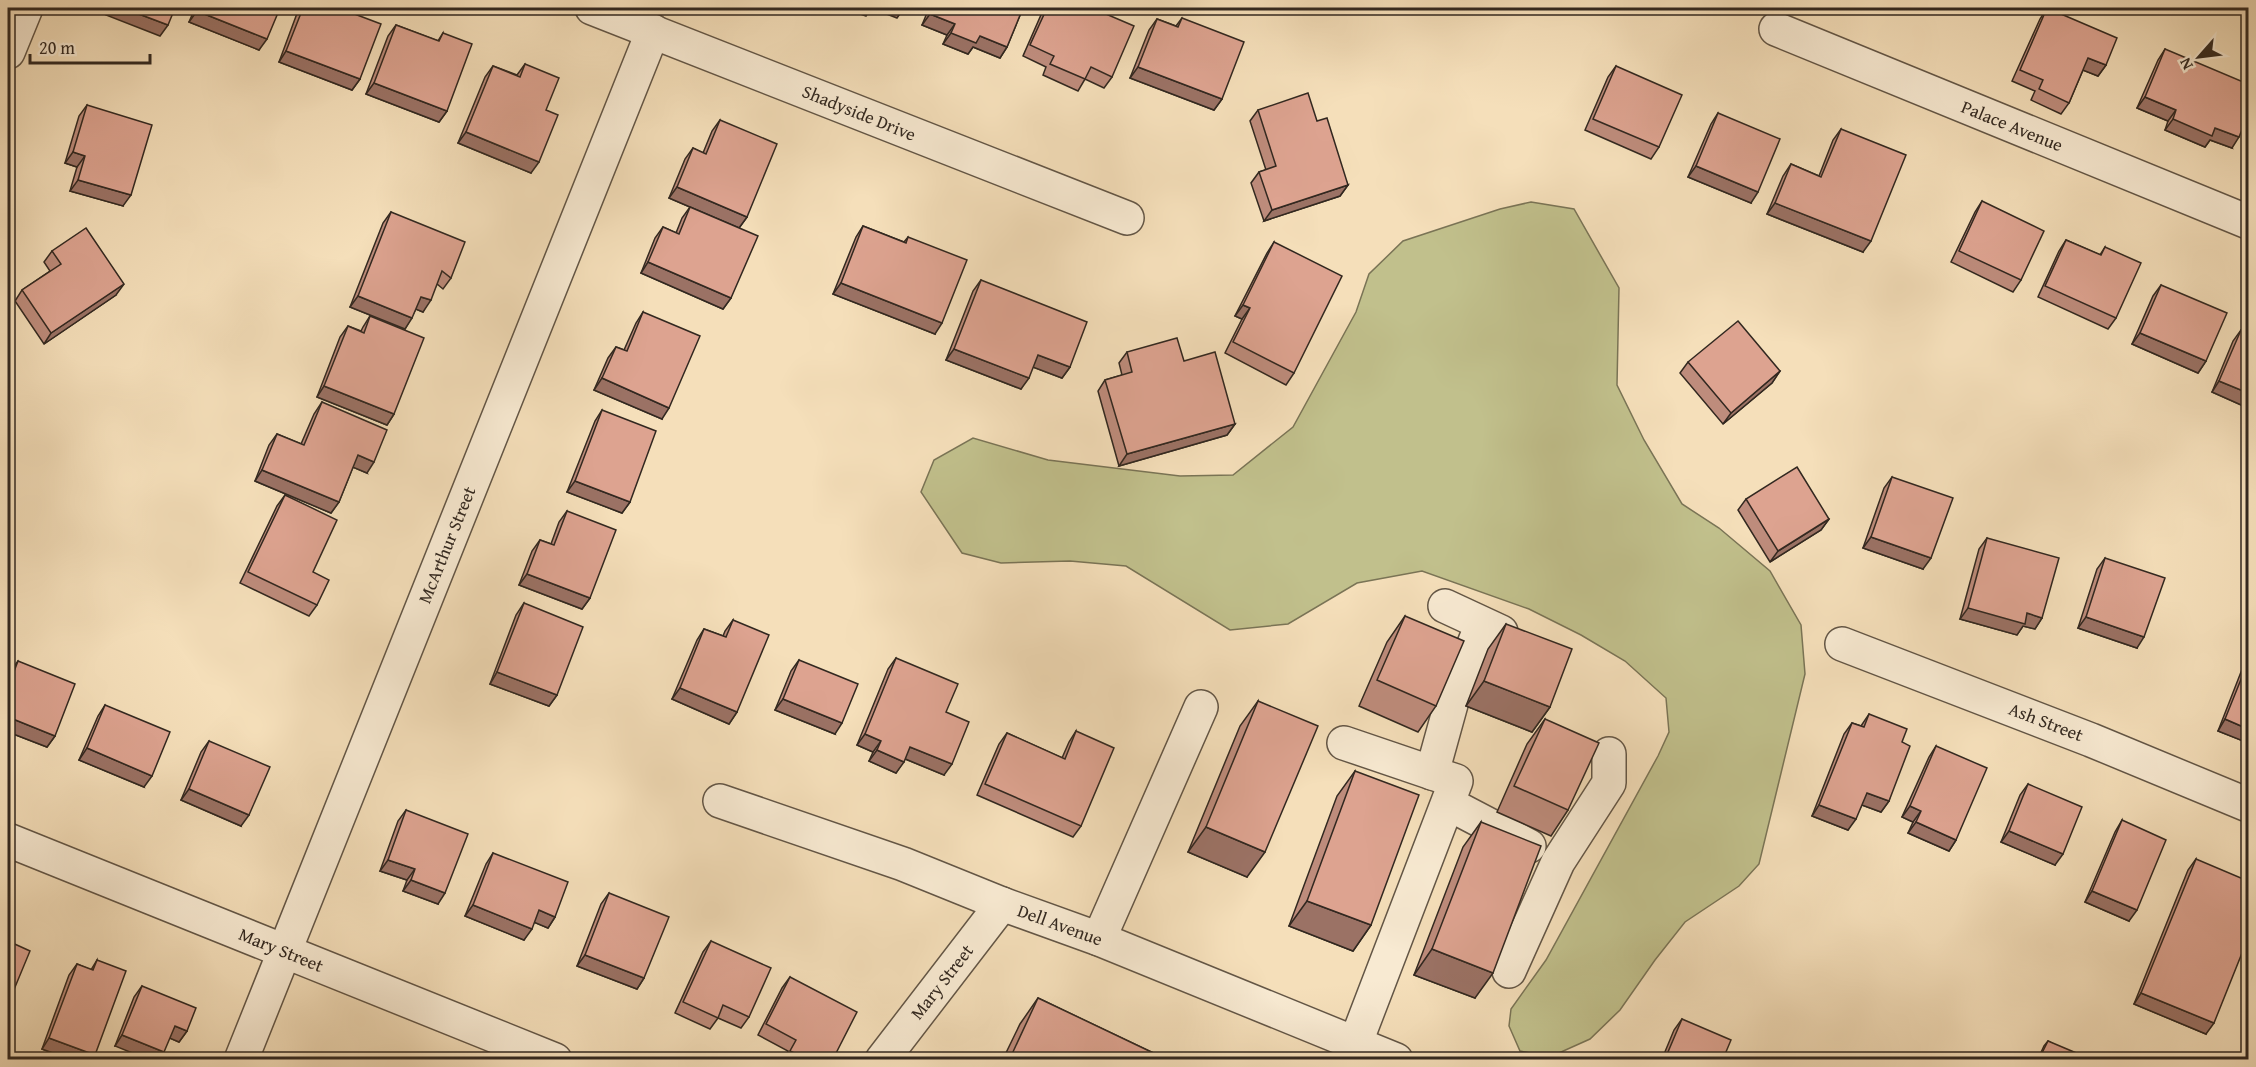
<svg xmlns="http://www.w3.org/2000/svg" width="2256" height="1067" font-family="'Gentium Book Plus',serif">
<rect width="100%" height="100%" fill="#f5dfba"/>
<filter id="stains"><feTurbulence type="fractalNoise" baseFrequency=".00333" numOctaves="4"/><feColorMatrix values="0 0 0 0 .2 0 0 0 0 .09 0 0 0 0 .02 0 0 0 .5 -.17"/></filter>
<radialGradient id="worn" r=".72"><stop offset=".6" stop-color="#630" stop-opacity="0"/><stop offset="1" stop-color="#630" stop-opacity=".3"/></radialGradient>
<!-- green -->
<polygon fill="#c1c08c" stroke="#7a7456" stroke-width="1.5" points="1531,202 1574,209 1619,288 1617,385 1644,440 1682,504 1719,528 1770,571 1801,625 1805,674 1759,864 1739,886 1685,922 1655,960 1620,1010 1590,1039 1550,1057 1520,1051 1509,1026 1511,1009 1546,960 1658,756 1669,732 1666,698 1625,661 1581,635 1529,609 1422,571 1357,583 1288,624 1230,630 1126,566 1070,561 1001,563 962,553 921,492 934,460 973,438 1048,460 1180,476 1233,475 1293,427 1356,312 1369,274 1403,241 1500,209"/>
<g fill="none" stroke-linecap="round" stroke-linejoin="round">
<defs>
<g id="minor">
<polyline points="592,8 1127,218"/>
<polyline points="1776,29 2248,222"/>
<polyline points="8,52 26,8"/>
<polyline points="1445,606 1501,632"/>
<polyline points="1842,644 2091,740 2248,805"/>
<polyline points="1344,743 1456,781 1349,1060"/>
<polyline points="1432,773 1453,697 1482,624"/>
<polyline points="720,801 903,864 1002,904 1099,939 1396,1060"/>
<polyline points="1449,804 1529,846"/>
<polyline points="8,840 555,1060"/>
<polyline points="1099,939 1201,707"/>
<polyline points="1509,971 1558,862 1609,783 1609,754"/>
<polyline points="241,1060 653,31"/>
<polyline points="882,1060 1002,904"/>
</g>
</defs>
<!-- minor casing -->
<use href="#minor" stroke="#635646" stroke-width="36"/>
<!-- minor -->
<use href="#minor" stroke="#f8ead2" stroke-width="33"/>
</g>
<!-- wall -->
<g fill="#be8c7c" stroke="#322820" stroke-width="1.5">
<polygon points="195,8 280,8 259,50 189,22"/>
<polygon points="299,8 345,8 344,10 360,79 352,90 279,62"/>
<polygon points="929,8 1023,8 1007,47 1000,58 973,47 968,54 943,44 947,35 922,25"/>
<polygon points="1044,8 1092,8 1112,77 1104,88 1085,79 1078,91 1043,75 1046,67 1023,56"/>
<polygon points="2047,8 2106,65 2098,76 2083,70 2069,103 2061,114 2031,100 2035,91 2012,81 2040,19"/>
<polygon points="1182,18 1222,99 1214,110 1130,78 1149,30 1157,19 1176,26"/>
<polygon points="396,25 438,41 443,33 447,111 439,122 366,94 388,36"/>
<polygon points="2165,49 2232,148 2210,140 2205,147 2165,130 2168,121 2137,108 2158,60"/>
<polygon points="525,64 546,110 531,173 458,143 485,77 493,66 517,75"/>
<polygon points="1616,66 1659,147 1651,159 1585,130 1608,77"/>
<polygon points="87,105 123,206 70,191 77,167 65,163 79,116"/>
<polygon points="1258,110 1317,121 1348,185 1340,196 1264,221 1251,183 1259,172 1266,170 1250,121"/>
<polygon points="1718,113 1751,203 1688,177 1711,124"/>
<polygon points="720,120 747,217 739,228 669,198 685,159 693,148 703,153 712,131"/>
<polygon points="1841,129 1863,252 1767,214 1783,176 1791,164 1819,176 1833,140"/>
<polygon points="1982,201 2021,280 2013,292 1951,262 1975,212"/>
<polygon points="690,207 731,298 723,309 641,273 655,238 663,227 676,233 682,218"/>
<polygon points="391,212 451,278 443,289 437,284 423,312 416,309 405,329 350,307 383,223"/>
<polygon points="863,226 904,242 908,237 935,334 833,294 856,237"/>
<polygon points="2066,240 2100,255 2105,247 2116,318 2108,329 2038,297 2059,251"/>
<polygon points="1274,242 1294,373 1286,385 1225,353 1242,319 1235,316 1267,253"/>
<polygon points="52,251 116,295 44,344 15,301 22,290 50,271 44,262"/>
<polygon points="981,280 1070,367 1062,378 1033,367 1021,389 946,360 973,291"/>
<polygon points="2161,285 2206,361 2198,373 2132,344 2153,296"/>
<polygon points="643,312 662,419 594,390 608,358 616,347 624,350 636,323"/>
<polygon points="370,316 394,414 387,425 317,397 340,337 348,326 361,331 363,327"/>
<polygon points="2241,330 2248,408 2212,392 2233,341"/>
<polygon points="1127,352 1184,361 1235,424 1227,435 1119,466 1098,391 1105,380 1122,375 1119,363"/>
<polygon points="1688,362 1780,371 1772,383 1723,424 1680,373"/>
<polygon points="322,402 367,473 353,467 339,502 331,513 255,481 269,445 277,434 301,444 314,414"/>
<polygon points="602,410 630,502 622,513 567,492 595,421"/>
<polygon points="1892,477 1923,569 1863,548 1884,488"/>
<polygon points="285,495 313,572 317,605 309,616 240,583 277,506"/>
<polygon points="1746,499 1829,519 1821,530 1770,562 1738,510"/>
<polygon points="567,511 590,598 582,609 519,585 532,551 540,540 551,544 559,522"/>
<polygon points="1987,538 2042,618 2035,629 2023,626 2017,635 1960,619 1979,549"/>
<polygon points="2105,558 2137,648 2078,628 2097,569"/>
<polygon points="524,603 557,695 549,706 490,684 516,615"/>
<polygon points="1405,616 1436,706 1418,732 1359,706 1387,642"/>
<polygon points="733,620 737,712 729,724 672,699 697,640 704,629 723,636 725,631"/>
<polygon points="1506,624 1550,707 1532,732 1466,706 1488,649"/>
<polygon points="2248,654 2248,743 2218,731"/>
<polygon points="896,658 944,775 905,759 896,773 869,761 873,752 857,745 888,669"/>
<polygon points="799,660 835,734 775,710 791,671"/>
<polygon points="18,661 55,736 47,747 8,732 8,679 10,672"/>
<polygon points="1258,701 1247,877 1188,852 1240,726"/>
<polygon points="105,705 144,787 79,760 98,716"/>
<polygon points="1869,714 1902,742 1889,801 1881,812 1862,805 1848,830 1812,816 1844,734 1852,723 1861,726"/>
<polygon points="1545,719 1568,810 1551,836 1497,812 1527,744"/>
<polygon points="1076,731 1081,826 1073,837 977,795 999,744 1007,733 1062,758 1069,742"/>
<polygon points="209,741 241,826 181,800 201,752"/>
<polygon points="1936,746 1956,840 1949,851 1908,833 1913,822 1902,817 1929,757"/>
<polygon points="1355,771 1371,925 1353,951 1289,926 1337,796"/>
<polygon points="2028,784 2055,865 2001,842 2020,795"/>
<polygon points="406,810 438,904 403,891 407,880 380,871 398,821"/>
<polygon points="2122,820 2129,921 2085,902 2115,832"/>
<polygon points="1481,822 1475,998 1414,975 1463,847"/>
<polygon points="493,853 555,917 548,928 534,922 524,940 465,916 486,864"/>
<polygon points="2196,859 2206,1034 2134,1004 2188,870"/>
<polygon points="609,893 644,978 637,989 577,966 601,904"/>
<polygon points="711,941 749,1017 741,1028 718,1018 710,1029 675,1013 703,952"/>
<polygon points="97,960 95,1055 92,1059 69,1059 42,1049 69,975 77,964 91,970"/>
<polygon points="790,977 833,1059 784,1059 788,1051 758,1035 782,988"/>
<polygon points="142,986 187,1031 179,1042 170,1038 115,1046 134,997"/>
<polygon points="1038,998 1166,1059 1003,1059 1020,1024"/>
<polygon points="1682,1019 1723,1059 1662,1059 1674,1030"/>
<polygon points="2048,1041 2079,1059 2038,1059 2044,1046"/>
</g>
<!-- shaded-wall -->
<g fill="#9b7265" stroke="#322820" stroke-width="1.5">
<polygon points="112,8 123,8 168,25 160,36 106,15"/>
<polygon points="844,8 904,8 897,18 871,8 866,16"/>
<polygon points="197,11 267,39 259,50 189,22"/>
<polygon points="930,14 955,24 947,35 922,25"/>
<polygon points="951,33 980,36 1007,47 1000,58 973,47 968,54 943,44"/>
<polygon points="286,51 360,79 352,90 279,62"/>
<polygon points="2088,58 2106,65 2098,76 2080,69"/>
<polygon points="1138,67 1222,99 1214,110 1130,78"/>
<polygon points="374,83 447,111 439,122 366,94"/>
<polygon points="2145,97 2176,110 2168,121 2137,108"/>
<polygon points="2173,119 2215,128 2239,137 2232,148 2210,140 2205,147 2165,130"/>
<polygon points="466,132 539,162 531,173 458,143"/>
<polygon points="73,152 85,156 77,167 65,163"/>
<polygon points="1696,166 1758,192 1751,203 1688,177"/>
<polygon points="78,180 131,195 123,206 70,191"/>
<polygon points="1348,185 1340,196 1264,221 1272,210"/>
<polygon points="677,187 747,217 739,228 669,198"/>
<polygon points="1775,203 1871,241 1863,252 1767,214"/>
<polygon points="648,262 731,298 723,309 641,273"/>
<polygon points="841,283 942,323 935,334 833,294"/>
<polygon points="124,284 116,295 44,344 51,333"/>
<polygon points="358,296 412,318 405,329 350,307"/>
<polygon points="421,297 431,300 423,312 413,308"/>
<polygon points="1243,305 1250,308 1242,319 1235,316"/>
<polygon points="2140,333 2206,361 2198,373 2132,344"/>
<polygon points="954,349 1029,378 1021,389 946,360"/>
<polygon points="1038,355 1070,367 1062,378 1030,366"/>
<polygon points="1780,371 1772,383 1723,424 1731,413"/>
<polygon points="602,378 669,408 662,419 594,390"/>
<polygon points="2219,381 2248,393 2248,408 2212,392"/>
<polygon points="324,386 394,414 387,425 317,397"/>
<polygon points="1235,424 1227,435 1119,466 1127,454"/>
<polygon points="358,455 374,462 367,473 350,466"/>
<polygon points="262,470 339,502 331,513 255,481"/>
<polygon points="575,481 630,502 622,513 567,492"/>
<polygon points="1829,519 1821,530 1770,562 1778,551"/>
<polygon points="1871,537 1931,558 1923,569 1863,548"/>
<polygon points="527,574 590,598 582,609 519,585"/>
<polygon points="1968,608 2027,613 2042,618 2035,629 2023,626 2017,635 1960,619"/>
<polygon points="2086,617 2144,637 2137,648 2078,628"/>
<polygon points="497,672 557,695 549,706 490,684"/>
<polygon points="1484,681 1550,707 1532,732 1466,706"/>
<polygon points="680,688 737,712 729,724 672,699"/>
<polygon points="783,699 842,723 835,734 775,710"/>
<polygon points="8,717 55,736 47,747 8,732"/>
<polygon points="2225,719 2248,729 2248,743 2218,731"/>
<polygon points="865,734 881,741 873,752 857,745"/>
<polygon points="910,747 952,764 944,775 903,758"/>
<polygon points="87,748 152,776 144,787 79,760"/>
<polygon points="877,750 904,762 896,773 869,761"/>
<polygon points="189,789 249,815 241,826 181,800"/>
<polygon points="1867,793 1889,801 1881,812 1859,804"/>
<polygon points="1819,805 1856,819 1848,830 1812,816"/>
<polygon points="1910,806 1921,811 1913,822 1902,817"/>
<polygon points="1916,822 1956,840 1949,851 1908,833"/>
<polygon points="1206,827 1265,852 1247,877 1188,852"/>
<polygon points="2009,831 2063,854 2055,865 2001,842"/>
<polygon points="388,860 415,869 407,880 380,871"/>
<polygon points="411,880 445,893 438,904 403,891"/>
<polygon points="2092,891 2137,910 2129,921 2085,902"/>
<polygon points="1307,901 1371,925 1353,951 1289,926"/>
<polygon points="473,905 532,929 524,940 465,916"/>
<polygon points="539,910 555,917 548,928 531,921"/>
<polygon points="1432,949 1493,973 1475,998 1414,975"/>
<polygon points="585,955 644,978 637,989 577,966"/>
<polygon points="2141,993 2214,1023 2206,1034 2134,1004"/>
<polygon points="175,1026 187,1031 179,1042 167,1037"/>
<polygon points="122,1035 164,1052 159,1059 147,1059 115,1046"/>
<polygon points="49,1038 95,1055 92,1059 69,1059 42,1049"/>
</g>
<!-- building -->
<g fill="#dda390" stroke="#322820" stroke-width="1.5">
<polygon points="123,8 175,8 168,25"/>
<polygon points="198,8 280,8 267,39 197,11"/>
<polygon points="303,8 345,8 344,10 381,24 360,79 286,51"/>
<polygon points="932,8 1023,8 1007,47 980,36 976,43 951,33 955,24 930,14"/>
<polygon points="1047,8 1092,8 1134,26 1112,77 1091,67 1085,79 1050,64 1054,56 1030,45"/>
<polygon points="2047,8 2117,38 2106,65 2088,58 2069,103 2039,89 2043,80 2020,70"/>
<polygon points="1182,18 1244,42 1222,99 1138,67 1157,19 1178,27"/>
<polygon points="396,25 439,41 443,33 472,44 447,111 374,83"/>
<polygon points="2165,49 2248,84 2248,115 2239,137 2215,128 2212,136 2173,119 2176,110 2145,97"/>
<polygon points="525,64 559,78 546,110 558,115 539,162 466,132 493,66 520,77"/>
<polygon points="1616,66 1682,95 1659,147 1593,119"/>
<polygon points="1308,93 1317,121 1327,118 1348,185 1272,210 1259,172 1276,166 1258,110"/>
<polygon points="87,105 152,125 131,195 78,180 85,156 73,152"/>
<polygon points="1718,113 1780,139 1758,192 1696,166"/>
<polygon points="720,120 777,144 747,217 677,187 693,148 706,154"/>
<polygon points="1841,129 1906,155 1871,241 1775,203 1791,164 1821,177"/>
<polygon points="1982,201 2044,231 2021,280 1959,251"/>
<polygon points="690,207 758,236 731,298 648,262 663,227 679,234"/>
<polygon points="391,212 465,242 451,278 442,271 431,300 421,297 412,318 358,296"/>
<polygon points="863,226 906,243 908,237 967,260 942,323 841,283"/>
<polygon points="86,228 124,284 51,333 22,290 61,264 52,251"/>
<polygon points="2066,240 2101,255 2105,247 2141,263 2116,318 2045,286"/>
<polygon points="1274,242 1342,276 1294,373 1233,342 1250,308 1243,305"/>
<polygon points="981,280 1087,322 1070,367 1038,355 1029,378 954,349"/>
<polygon points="2161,285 2227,313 2206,361 2140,333"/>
<polygon points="643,312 700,336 669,408 602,378 616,347 627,351"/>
<polygon points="370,316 424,338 394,414 324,386 348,326 364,333"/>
<polygon points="1738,321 1780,371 1731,413 1688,362"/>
<polygon points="2241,330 2248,334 2248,393 2219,381"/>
<polygon points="1177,338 1184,361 1215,352 1235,424 1127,454 1105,380 1132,372 1127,352"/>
<polygon points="322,402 387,430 374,462 358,455 339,502 262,470 277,434 304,445"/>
<polygon points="602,410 656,431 630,502 575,481"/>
<polygon points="1797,467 1829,519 1778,551 1746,499"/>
<polygon points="1892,477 1953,498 1931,558 1871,537"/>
<polygon points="285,495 337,520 313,572 329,580 317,605 248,572"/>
<polygon points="567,511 616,530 590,598 527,574 540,540 554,545"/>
<polygon points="1987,538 2059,558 2042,618 2027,613 2025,624 1968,608"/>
<polygon points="2105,558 2165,578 2144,637 2086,617"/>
<polygon points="524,603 583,627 557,695 497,672"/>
<polygon points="1405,616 1464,641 1436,706 1377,680"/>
<polygon points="733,620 769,635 737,712 680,688 704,629 726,637"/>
<polygon points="1506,624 1572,649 1550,707 1484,681"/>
<polygon points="896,658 958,684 946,712 969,722 952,764 910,747 904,762 877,750 881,741 865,734"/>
<polygon points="799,660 858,684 842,723 783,699"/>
<polygon points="18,661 75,684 55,736 8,717 8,687"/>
<polygon points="2248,662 2248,729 2225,719"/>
<polygon points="1258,701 1318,726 1265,852 1206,827"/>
<polygon points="105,705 170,732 152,776 87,748"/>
<polygon points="1869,714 1907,729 1902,742 1910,746 1889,801 1867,793 1856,819 1819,805 1852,723 1864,727"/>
<polygon points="1545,719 1599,743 1568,810 1514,786"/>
<polygon points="1076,731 1114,748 1081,826 985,784 1007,733 1065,759"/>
<polygon points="209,741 270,767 249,815 189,789"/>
<polygon points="1936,746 1987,768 1956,840 1916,822 1921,811 1910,806"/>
<polygon points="1355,771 1419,795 1371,925 1307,901"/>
<polygon points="2028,784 2082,807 2063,854 2009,831"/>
<polygon points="406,810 468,834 445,893 411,880 415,869 388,860"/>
<polygon points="2122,820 2166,840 2137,910 2092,891"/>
<polygon points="1481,822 1541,846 1493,973 1432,949"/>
<polygon points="493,853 568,882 555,917 539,910 532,929 473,905"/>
<polygon points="2196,859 2248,881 2248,938 2214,1023 2141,993"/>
<polygon points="609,893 669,917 644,978 585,955"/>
<polygon points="8,941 30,951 8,1004"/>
<polygon points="711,941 771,968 749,1017 723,1005 718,1018 683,1002"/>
<polygon points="97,960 126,971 95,1055 49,1038 77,964 93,970"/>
<polygon points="790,977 857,1012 833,1059 807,1059 790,1051 796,1040 766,1024"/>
<polygon points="142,986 196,1008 187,1031 175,1026 164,1052 122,1035"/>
<polygon points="1038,998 1166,1059 1024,1059 1012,1054"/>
<polygon points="1682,1019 1731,1040 1723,1059 1665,1059"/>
<polygon points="2048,1041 2081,1055 2079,1059 2039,1059"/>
<polygon points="113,1055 127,1059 111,1059"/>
</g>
<g text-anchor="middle" stroke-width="4.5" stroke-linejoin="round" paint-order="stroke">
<!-- street labels -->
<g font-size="18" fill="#322820" stroke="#f8ead2">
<text transform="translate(859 113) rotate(22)" y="6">Shadyside Drive</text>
<text transform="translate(2012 126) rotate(22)" y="6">Palace Avenue</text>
<text transform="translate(447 545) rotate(-68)" y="6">McArthur Street</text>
<text transform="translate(2046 722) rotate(21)" y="6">Ash Street</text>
<text transform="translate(1060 925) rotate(20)" y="6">Dell Avenue</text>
<text transform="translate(281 950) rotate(22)" y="6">Mary Street</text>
<text transform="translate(942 982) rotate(-52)" y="6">Mary Street</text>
</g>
</g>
<!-- margin -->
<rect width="2256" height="1067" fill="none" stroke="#f5dfba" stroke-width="30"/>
<rect x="9" y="9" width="2238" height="1049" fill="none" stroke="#322820" stroke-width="3"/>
<rect x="15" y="15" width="2226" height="1037" fill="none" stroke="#322820" stroke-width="1.5"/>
<!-- north arrow -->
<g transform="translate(2199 57) rotate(242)" stroke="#f8ead2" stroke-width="4.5" paint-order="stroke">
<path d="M0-4.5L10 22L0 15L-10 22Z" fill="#322820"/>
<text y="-9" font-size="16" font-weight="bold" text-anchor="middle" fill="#322820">N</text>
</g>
<!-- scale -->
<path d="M30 54v9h120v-9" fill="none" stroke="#322820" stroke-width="3"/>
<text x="39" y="54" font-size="18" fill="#322820" stroke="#f8ead2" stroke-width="4.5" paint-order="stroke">20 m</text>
<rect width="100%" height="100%" filter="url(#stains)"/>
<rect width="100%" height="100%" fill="url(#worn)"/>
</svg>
